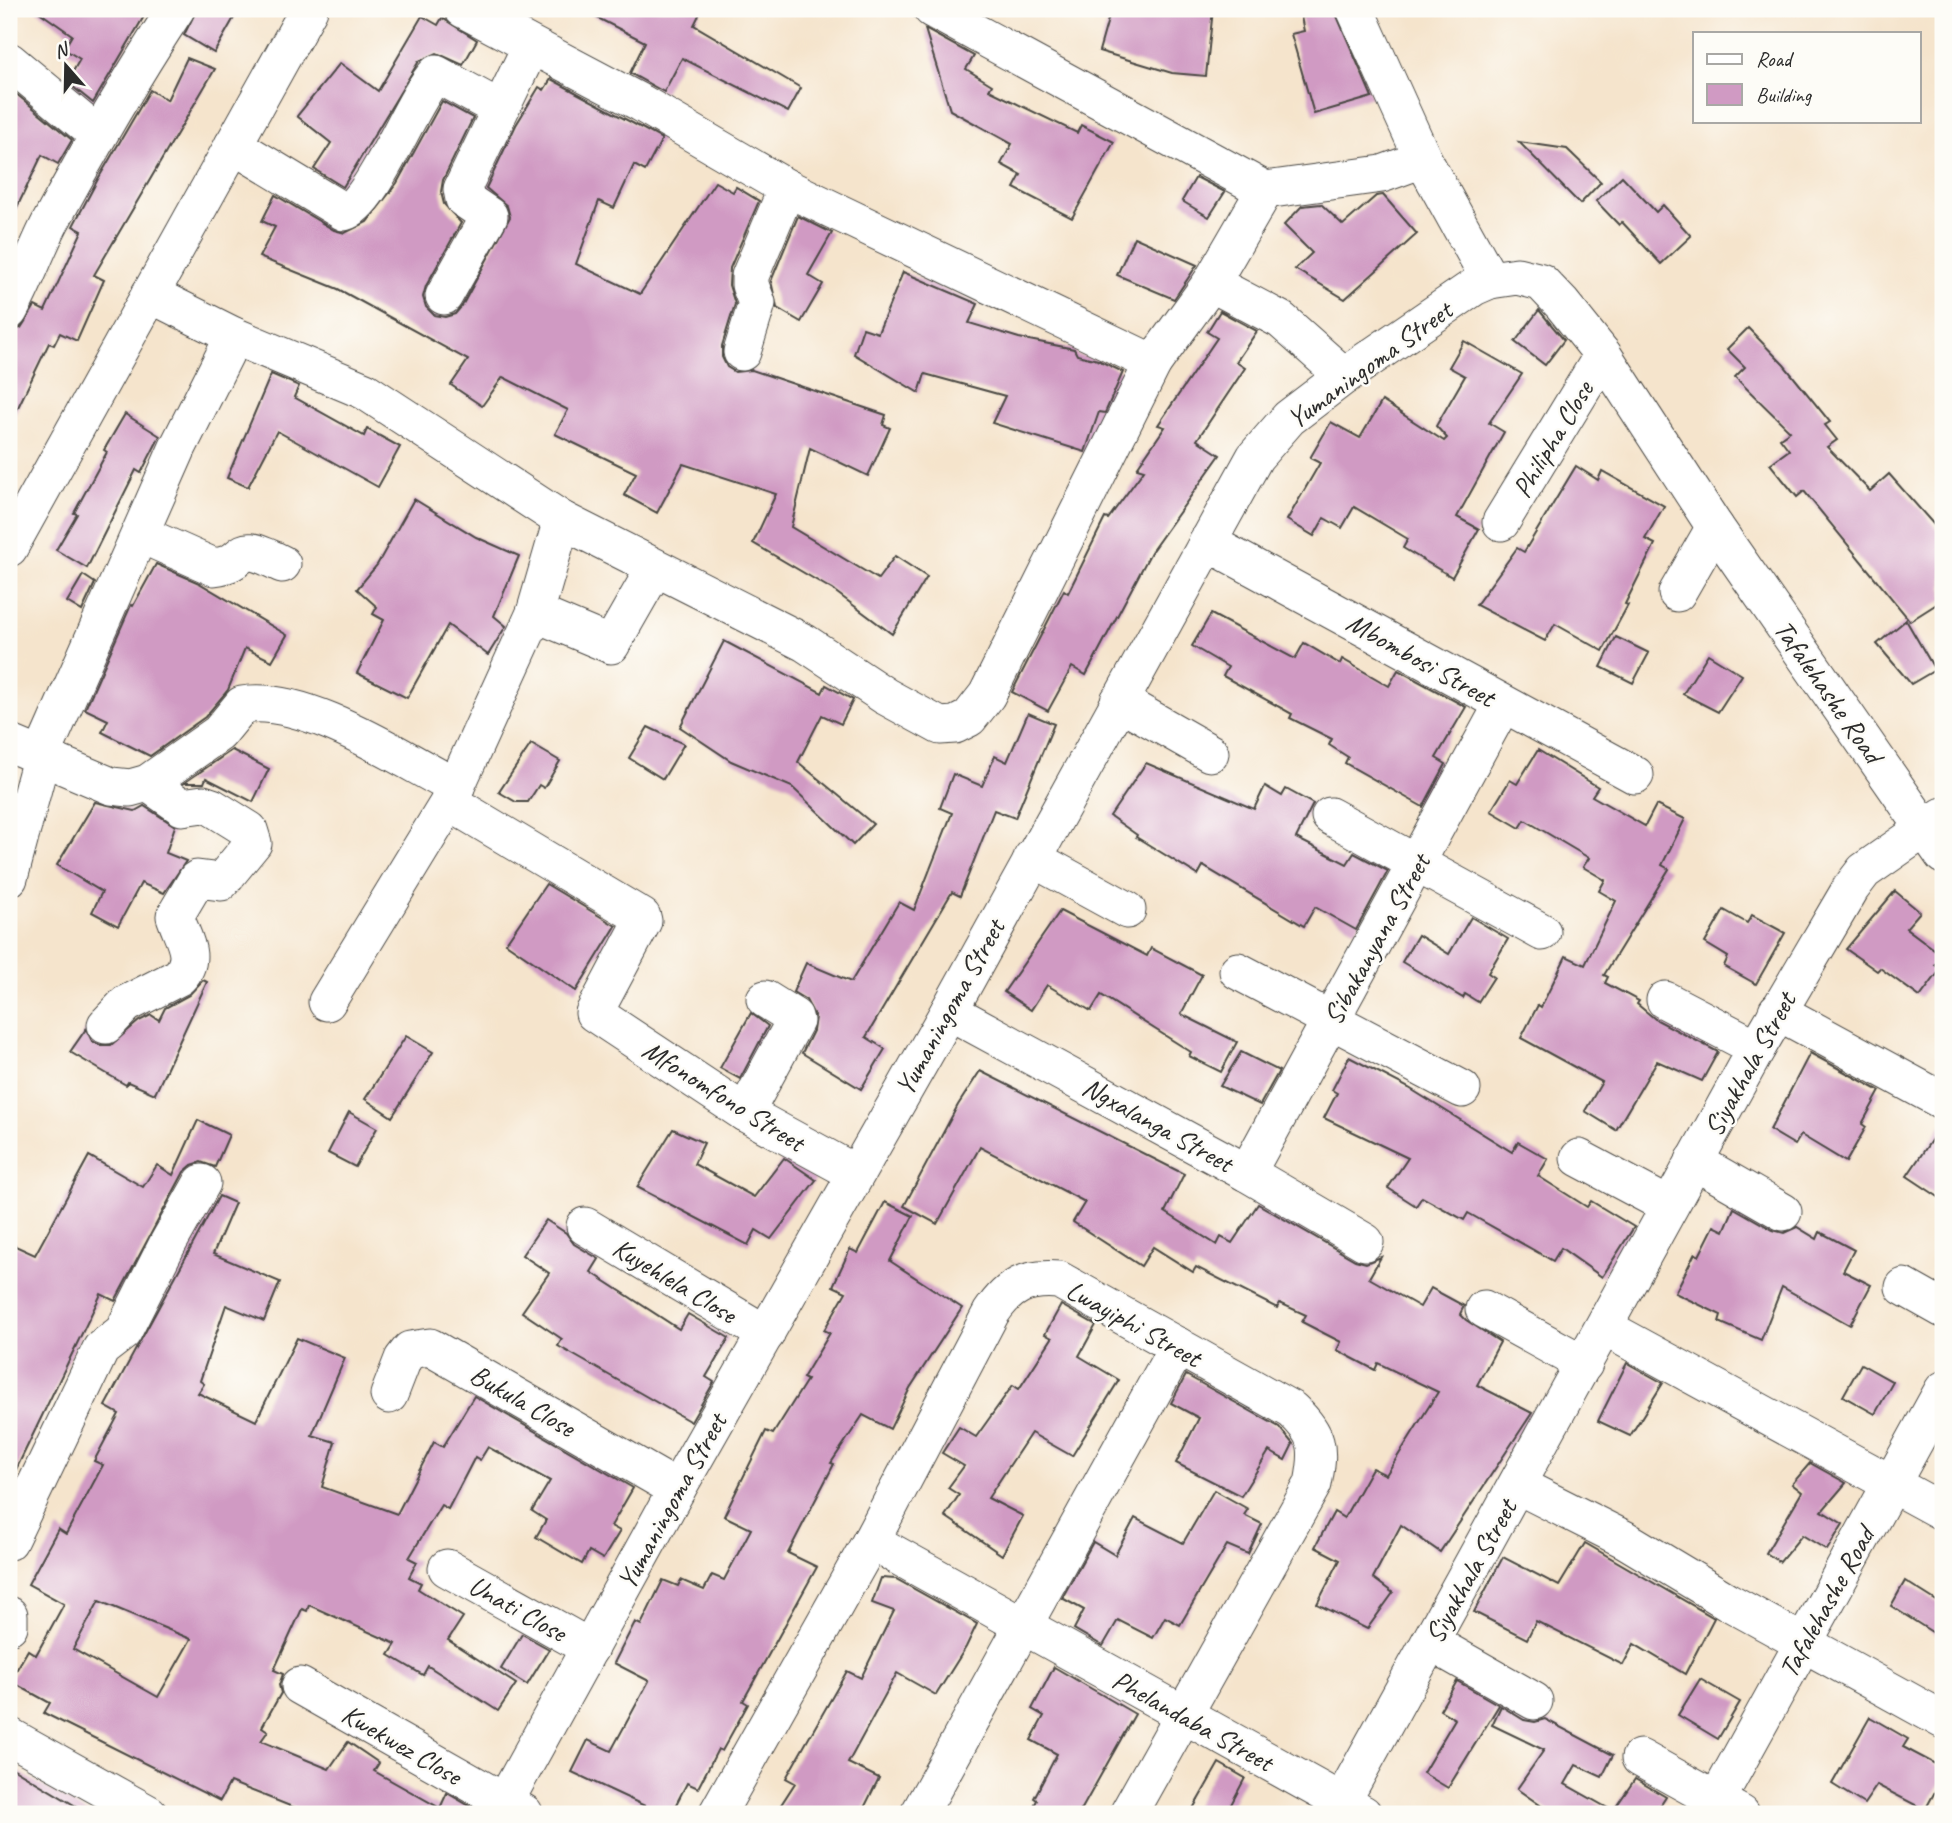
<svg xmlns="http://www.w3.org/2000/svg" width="1952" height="1823" font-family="Caveat,sans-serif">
<rect width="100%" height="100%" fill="#fdfcf7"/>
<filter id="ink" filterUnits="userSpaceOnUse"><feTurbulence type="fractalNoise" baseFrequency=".0143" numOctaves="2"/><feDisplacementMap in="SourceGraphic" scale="14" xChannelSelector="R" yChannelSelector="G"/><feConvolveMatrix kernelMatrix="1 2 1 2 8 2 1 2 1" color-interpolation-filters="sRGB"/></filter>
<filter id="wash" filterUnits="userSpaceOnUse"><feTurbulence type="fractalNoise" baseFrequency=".00686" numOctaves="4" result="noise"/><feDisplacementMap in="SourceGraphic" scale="28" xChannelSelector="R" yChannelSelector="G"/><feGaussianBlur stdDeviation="1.57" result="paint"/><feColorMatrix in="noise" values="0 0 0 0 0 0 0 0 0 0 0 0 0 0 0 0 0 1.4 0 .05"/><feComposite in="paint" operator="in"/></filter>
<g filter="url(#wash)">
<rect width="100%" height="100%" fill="#f5e4cc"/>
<g id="blocks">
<!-- building -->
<g fill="#d09ac3" fill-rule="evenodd">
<polygon points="35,9 151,9 146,13 93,103 67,82 80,59 64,49 72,35"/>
<polygon points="197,9 239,9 214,53 184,35"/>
<polygon points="580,9 702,9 694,25 801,88 788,112 682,58 664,92 630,73 645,42"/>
<polygon points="1111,9 1213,9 1206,76 1172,73 1099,51"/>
<polygon points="1334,9 1372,97 1314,114 1291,34 1304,31 1301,17"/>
<polygon points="422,16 438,25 442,18 477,40 463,65 437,53 419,61 343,187 314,169 331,143 297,116 340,63 378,91"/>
<polygon points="925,29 974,56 966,69 992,85 989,90 1077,133 1081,125 1114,142 1072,218 1014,188 1021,175 1001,164 1012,144 950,110"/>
<polygon points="187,58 215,69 94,275 104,280 77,341 60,333 54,345 49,343 9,426 9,332 21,328 35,306 45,311 82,231 73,226 98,179 150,90 167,100"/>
<polygon points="551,79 662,139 645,171 634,165 614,208 599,201 576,264 640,294 715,182 733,192 736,187 759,201 730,268 729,285 735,304 722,346 722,357 727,367 735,372 752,370 886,415 883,425 890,428 868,476 810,448 791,527 878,579 895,556 927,577 892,634 833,590 753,543 776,494 683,464 657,513 624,495 636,473 555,434 568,410 503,377 482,406 451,385 468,360 338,289 259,257 275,227 262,221 275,195 334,230 345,233 367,222 397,183 442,101 473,118 443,180 441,192 444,204 461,223 426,286 423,297 426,307 434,315 445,317 455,314 462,306 510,217 507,206 486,188 516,125 539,87 544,90"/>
<polygon points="9,88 72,140 58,164 42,155 9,224"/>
<polygon points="1519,142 1567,149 1601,182 1580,204"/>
<polygon points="1622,176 1656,212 1663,205 1691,236 1661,264 1622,222 1619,225 1596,201"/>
<polygon points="1196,177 1225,192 1209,217 1182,201"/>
<polygon points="1383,195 1417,234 1345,299 1295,269 1312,253 1284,225 1302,206 1321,204 1343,225 1376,196"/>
<polygon points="798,216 832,233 808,275 823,284 801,322 777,308 771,281"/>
<polygon points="1134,237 1197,265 1174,299 1117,275"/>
<polygon points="903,272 978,304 969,323 1019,338 1074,349 1077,355 1098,360 1123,372 1105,413 1099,412 1085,452 992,423 1005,396 925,374 919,393 854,354 863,328 878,333"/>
<polygon points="1539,310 1564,340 1545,365 1515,342"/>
<polygon points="1220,311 1257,331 1236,362 1245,368 1197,440 1220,455 1151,552 1086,675 1072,667 1048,711 1012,692 1064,590 1068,593 1105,518 1108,519 1144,470 1137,468 1165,427 1158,425 1217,338 1207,332"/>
<polygon points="1748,328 1784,365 1830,422 1825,425 1837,440 1827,447 1870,491 1889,474 1943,535 1943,600 1910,621 1804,491 1797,497 1770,464 1789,450 1780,438 1790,431 1735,377 1745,367 1727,349"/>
<polygon points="1464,341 1522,374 1489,423 1504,432 1457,517 1479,529 1452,577 1403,548 1408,539 1354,507 1342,528 1324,518 1314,536 1287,520 1320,463 1310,458 1331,422 1360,438 1382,401 1444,441 1447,438 1436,426 1465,376 1449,367"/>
<polygon points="271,374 299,386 294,397 364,436 367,429 400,447 378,487 277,431 248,487 227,478"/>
<polygon points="125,414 160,436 141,473 136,470 87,568 56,550 77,514 74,513 107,452 104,450"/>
<polygon points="1576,466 1598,480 1602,471 1664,506 1645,539 1655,544 1625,604 1628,605 1603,651 1555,624 1545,641 1476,605 1517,548 1524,552"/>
<polygon points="414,499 476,537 519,556 494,616 506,626 488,655 448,625 407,698 357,673 384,620 373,614 377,607 357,589 377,565"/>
<polygon points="156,564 199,583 287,635 272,661 245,648 228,690 205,717 150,756 102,732 108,720 85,709 131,605 133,606"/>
<polygon points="83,575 95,583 82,611 67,602"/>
<polygon points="1211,614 1295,659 1304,643 1340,664 1342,659 1389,686 1398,670 1466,707 1436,758 1446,764 1423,807 1345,763 1348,757 1329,745 1332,739 1290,718 1292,714 1223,676 1228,667 1192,646"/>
<polygon points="1906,620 1935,670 1911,684 1877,644"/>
<polygon points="1616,637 1649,653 1633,683 1601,667"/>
<polygon points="724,641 822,693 826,685 853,700 841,724 822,715 798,762 873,824 853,845 792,787 731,761 680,727"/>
<polygon points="1708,654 1742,675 1718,712 1683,694"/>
<polygon points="1028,713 1054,724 1015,818 994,810 960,896 952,892 866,1037 885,1049 861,1089 802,1053 813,1031 815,1017 806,1000 793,992 806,963 851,982 899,902 914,910 952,813 940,808 953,774 982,786 995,756 1007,762"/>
<polygon points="648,727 684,744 663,779 629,758"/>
<polygon points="531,744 560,761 544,788 539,785 528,802 516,802 499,792"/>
<polygon points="232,750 269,769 253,802 206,778 204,783 184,783"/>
<polygon points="1538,750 1598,787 1592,796 1645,826 1656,805 1685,819 1662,865 1669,869 1604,975 1608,977 1605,983 1639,1001 1637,1004 1655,1019 1718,1052 1702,1081 1657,1061 1616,1130 1585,1111 1602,1082 1521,1038 1538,1005 1541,1007 1566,956 1585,965 1616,901 1599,891 1605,880 1583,867 1589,858 1525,820 1520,828 1491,811 1510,780 1517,784"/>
<polygon points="1146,763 1254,809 1265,786 1282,796 1286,789 1313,804 1296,838 1347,864 1354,853 1388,871 1356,930 1315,907 1304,926 1203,866 1198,875 1136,837 1137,835 1110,816"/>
<polygon points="95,802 135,811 144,806 175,826 166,853 186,861 164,893 141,883 118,926 92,912 102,892 57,865"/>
<polygon points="546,884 616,926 576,991 506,943"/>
<polygon points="1895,891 1920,912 1906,928 1942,955 1935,965 1941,969 1920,997 1880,968 1877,971 1846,949"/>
<polygon points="1724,910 1747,923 1752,915 1785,933 1756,984 1724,966 1728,957 1705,943"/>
<polygon points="1060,911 1147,956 1151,948 1202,975 1181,1014 1237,1042 1221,1072 1189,1056 1191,1052 1101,995 1091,1011 1047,985 1031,1010 1004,992"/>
<polygon points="1471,917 1508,939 1488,973 1494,977 1478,1002 1465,994 1463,998 1402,962 1418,935 1449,954"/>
<polygon points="203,980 207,982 155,1094 128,1082 126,1085 70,1052 86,1029 92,1041 100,1045 111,1045 139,1021 151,1015 159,1020 165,1008 189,995"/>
<polygon points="751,1013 768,1026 740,1079 720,1068"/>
<polygon points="406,1036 433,1052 392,1117 365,1099"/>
<polygon points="1241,1052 1279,1071 1260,1105 1220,1086"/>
<polygon points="1810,1053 1880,1091 1862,1124 1866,1127 1846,1162 1801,1135 1795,1145 1770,1130"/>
<polygon points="1349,1057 1409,1088 1512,1152 1518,1142 1548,1159 1538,1176 1587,1207 1591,1201 1634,1227 1602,1277 1561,1248 1553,1261 1468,1213 1464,1220 1422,1197 1416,1206 1388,1188 1408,1158 1324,1118 1337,1093 1332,1090"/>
<polygon points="980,1071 1184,1174 1165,1212 1217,1245 1221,1237 1232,1243 1258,1204 1355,1260 1366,1263 1381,1257 1369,1278 1420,1307 1431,1288 1464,1306 1460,1314 1466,1320 1500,1342 1477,1385 1532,1413 1440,1552 1401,1525 1373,1578 1393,1593 1367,1629 1317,1604 1340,1560 1315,1547 1334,1512 1344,1518 1372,1468 1386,1475 1438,1392 1378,1363 1375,1370 1337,1350 1341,1342 1302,1322 1306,1315 1280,1303 1277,1308 1196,1267 1193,1272 1153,1247 1141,1266 1073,1222 1085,1202 980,1147 937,1224 904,1206 958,1105"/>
<polygon points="349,1112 377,1128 355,1167 328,1153"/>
<polygon points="198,1120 229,1135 215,1167 201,1162 192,1165 184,1172 115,1301 101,1294 9,1484 9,1243 35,1255 89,1156 143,1187 157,1165 173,1175"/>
<polygon points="1943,1123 1943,1200 1907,1176"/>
<polygon points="673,1129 704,1143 694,1164 754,1197 784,1158 816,1180 771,1239 756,1230 748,1245 637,1187"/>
<path d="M219 1196 235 1203 213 1254 280 1282 264 1321 226 1305 200 1381 204 1384 198 1393 256 1421 297 1338 345 1358 312 1435 335 1442 322 1487 397 1514 434 1442 443 1447 474 1396 633 1488 611 1526 620 1531 603 1559 589 1551 582 1564 536 1537 546 1520 532 1511 550 1481 488 1447 480 1460 475 1457 448 1509 441 1505 409 1558 417 1562 409 1577 421 1583 418 1589 463 1617 448 1640 516 1684 498 1711 428 1666 423 1675 389 1655 396 1644 309 1605 307 1611 302 1609 274 1670 283 1674 279 1685 281 1693 262 1727 268 1731 261 1741 329 1769 348 1742 379 1763 374 1771 440 1808 447 1793 478 1811 477 1814H310L230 1782 220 1801 44 1713 50 1703 10 1681 28 1650 36 1655 64 1604 28 1584 58 1529 66 1534 103 1465 94 1461 119 1414 105 1406ZM99 1601 191 1639 158 1697 73 1649Z"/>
<polygon points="885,1202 913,1216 890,1261 962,1308 910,1388 890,1429 863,1415 831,1463 834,1464 788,1553 817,1567 743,1701 748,1704 722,1751 718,1749 698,1788 687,1783 671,1814 662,1814 572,1772 588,1740 611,1751 649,1681 614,1663 635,1622 641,1625 663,1580 678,1586 681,1580 704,1590 712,1575 724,1580 751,1529 724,1516 766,1431 773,1434 807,1380 803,1378 830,1333 824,1330 846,1292 833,1286 850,1249 858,1253"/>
<polygon points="1734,1208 1773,1230 1784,1233 1797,1227 1817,1239 1820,1232 1854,1250 1843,1271 1871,1285 1850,1325 1782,1287 1761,1340 1719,1322 1721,1315 1675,1293 1695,1253 1699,1256 1714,1226 1724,1231"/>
<polygon points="546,1220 566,1233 574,1244 599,1259 591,1272 679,1329 688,1314 729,1338 706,1377 714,1382 691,1422 558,1346 562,1339 522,1312 549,1273 522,1255"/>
<polygon points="1061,1305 1096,1325 1079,1356 1119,1380 1072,1456 1031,1433 988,1498 1023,1516 1002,1555 945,1516 959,1495 948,1488 964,1466 942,1453 959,1427 976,1437 1013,1385 1019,1389 1052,1338 1045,1334"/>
<polygon points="1627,1363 1663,1383 1630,1436 1598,1421"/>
<polygon points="1861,1364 1893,1382 1875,1414 1843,1396"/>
<polygon points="1186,1375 1279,1427 1293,1444 1285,1460 1269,1451 1241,1496 1176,1463 1199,1418 1171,1403"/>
<polygon points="1810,1463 1846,1483 1822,1511 1843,1524 1827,1550 1802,1535 1780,1562 1766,1553 1802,1492 1792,1484"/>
<polygon points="1214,1490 1248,1509 1244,1515 1262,1524 1248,1554 1227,1545 1180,1625 1165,1617 1153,1638 1118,1620 1103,1646 1074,1629 1084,1610 1062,1598 1093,1542 1115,1555 1135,1518 1183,1543"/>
<polygon points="1585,1543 1714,1618 1685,1674 1634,1644 1623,1665 1536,1621 1527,1639 1474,1612 1503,1557 1559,1586"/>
<polygon points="881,1578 896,1579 977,1624 966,1647 936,1695 897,1673 848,1763 879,1778 861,1814 775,1814 795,1783 786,1778 847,1671 861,1678 894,1611 872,1603"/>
<polygon points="1905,1581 1943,1605 1943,1639 1891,1606"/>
<polygon points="522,1634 549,1649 527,1685 501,1669"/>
<polygon points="1054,1667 1135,1714 1079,1814 1030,1814 1037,1800 1034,1798 1057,1754 1031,1740 1044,1716 1032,1709"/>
<polygon points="1700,1679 1740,1702 1718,1739 1678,1715"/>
<polygon points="1457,1681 1499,1705 1448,1788 1423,1773 1455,1719 1440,1710"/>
<polygon points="1501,1706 1524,1720 1535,1722 1545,1719 1613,1755 1602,1777 1576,1765 1565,1784 1613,1811 1635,1779 1666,1797 1655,1814 1553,1814 1517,1789 1544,1750 1492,1725"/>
<polygon points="1870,1717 1908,1739 1903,1747 1943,1768 1943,1777 1925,1810 1877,1785 1864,1804 1832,1784"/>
<polygon points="1219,1763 1245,1778 1226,1814 1190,1814"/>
<polygon points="9,1766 89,1814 9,1814"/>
</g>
</g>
</g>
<g filter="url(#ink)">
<use href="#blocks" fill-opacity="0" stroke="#494743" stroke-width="2"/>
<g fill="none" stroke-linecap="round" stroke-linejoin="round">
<defs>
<g id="minor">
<polyline points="463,9 641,103 787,188 1153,363"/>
<polyline points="932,9 1265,190 1382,174 1423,159"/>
<polyline points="1355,9 1423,159 1490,280"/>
<polyline points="9,61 98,135"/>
<path d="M233 145 344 212C373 204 411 100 436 74L500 109"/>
<polyline points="1211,283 1281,320 1344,376"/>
<polyline points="150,294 234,336 365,391 562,520 805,643 885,696 940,726 955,725 969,718 987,695 1153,363 1211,283 1265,190"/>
<polyline points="444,296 489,216 464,199 462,189 531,46"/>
<path d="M9 311C25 283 35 252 50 223 89 150 131 78 176 9"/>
<polyline points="742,352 757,303 750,285 750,276 787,188"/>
<polyline points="1501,522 1603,355"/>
<path d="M140 534 214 567C254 562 228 537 282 564"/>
<polyline points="1207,542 1635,775"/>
<polyline points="9,548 309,9"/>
<polyline points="1677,593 1715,527"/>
<polyline points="535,613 611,645 655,568"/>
<polyline points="1119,701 1210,753"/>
<path d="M9 743 111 786 130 788 148 783 219 733 242 705C305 694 400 758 456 787"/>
<polyline points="449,802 642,917 643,921 594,1013 745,1113 855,1173"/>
<polyline points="1330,816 1542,932"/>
<polyline points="1032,858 1127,910"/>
<polyline points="9,878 42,755 178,447 234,336"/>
<polyline points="1238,971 1462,1089"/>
<polyline points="1665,1000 1757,1048"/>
<polyline points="327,1002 449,802 535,613 562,520"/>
<polyline points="949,1011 1247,1173 1365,1242"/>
<polyline points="1777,1011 1943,1101"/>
<path d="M106 1025 126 1004 179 977C198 957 182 938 175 916L197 879 221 882 253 843 249 830 212 807 203 804 182 807 148 783"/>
<polyline points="745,1113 795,1021 794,1017 765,999"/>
<polyline points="1579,1158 1669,1206"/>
<polyline points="1694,1161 1783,1212"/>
<polyline points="1247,1173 1503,704"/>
<polyline points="585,1226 766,1334"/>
<polyline points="1904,1287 1943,1309"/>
<polyline points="1484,1309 1584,1364"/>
<polyline points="1604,1327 1943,1512"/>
<polyline points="389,1395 403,1359 410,1350 430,1347 677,1489"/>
<polyline points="1517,1485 1624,1539 1727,1601 1943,1720"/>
<polyline points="9,1541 101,1349 123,1332 167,1245 202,1183"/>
<polyline points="871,1541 1363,1814"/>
<polyline points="447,1568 590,1648"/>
<polyline points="9,1615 9,1626"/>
<polyline points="1430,1642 1534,1701"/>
<polyline points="300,1686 524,1813"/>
<polyline points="9,1736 149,1814"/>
<polyline points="1640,1758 1741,1814"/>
<polyline points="498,1814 677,1489 949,1011 1255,457 1289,418 1344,376 1474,287 1490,280 1517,276 1541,282 1562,304 1603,355 1715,527 1943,855"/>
<path d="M717 1814 871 1541 991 1313C1009 1286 1026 1277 1059 1280L1292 1410C1319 1435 1320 1448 1313 1484L1128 1814"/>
<polyline points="919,1814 1178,1346"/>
<polyline points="1335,1814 1757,1048 1851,888 1864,871 1943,816"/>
<polyline points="1709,1814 1943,1390"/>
</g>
</defs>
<!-- minor casing -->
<use href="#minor" stroke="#494743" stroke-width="39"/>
<!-- minor -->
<use href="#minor" stroke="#fff" stroke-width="37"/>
</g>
</g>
<g text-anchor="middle" stroke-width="5" stroke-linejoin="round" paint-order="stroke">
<!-- street labels -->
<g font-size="28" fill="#2b2b2b" stroke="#fdfcf7">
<text transform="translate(1369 364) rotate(-36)" y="10">Yumaningoma Street</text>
<text transform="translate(1552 439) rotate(-59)" y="10">Philipha Close</text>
<text transform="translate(1421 659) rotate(29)" y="10">Mbombosi Street</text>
<text transform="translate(1829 691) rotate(55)" y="10">Tafalehashe Road</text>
<text transform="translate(1376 939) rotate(-61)" y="10">Sibakanyana Street</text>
<text transform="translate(949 1007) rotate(-61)" y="10">Yumaningoma Street</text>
<text transform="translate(1749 1064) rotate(-61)" y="10">Siyakhala Street</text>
<text transform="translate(724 1095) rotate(32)" y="10">Mfonomfono Street</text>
<text transform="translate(1158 1124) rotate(29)" y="10">Ngxalanga Street</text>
<text transform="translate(675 1280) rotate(31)" y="10">Kuyehlela Close</text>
<text transform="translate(1134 1323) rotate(29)" y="10">Lwayiphi Street</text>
<text transform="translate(523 1400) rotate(30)" y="10">Bukula Close</text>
<text transform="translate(671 1501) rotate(-61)" y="10">Yumaningoma Street</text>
<text transform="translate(1470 1571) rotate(-61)" y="10">Siyakhala Street</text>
<text transform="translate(1826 1602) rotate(-61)" y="10">Tafalehashe Road</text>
<text transform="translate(518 1608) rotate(29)" y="10">Unati Close</text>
<text transform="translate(1193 1720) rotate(29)" y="10">Phelandaba Street</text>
<text transform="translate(402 1744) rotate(30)" y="10">Kwekwez Close</text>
</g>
</g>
<!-- margin -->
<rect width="1952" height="1823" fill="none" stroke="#fdfcf7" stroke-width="35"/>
<!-- legend -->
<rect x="1693" y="32" width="228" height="91" fill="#fdfcf7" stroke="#a9a8a5" stroke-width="2"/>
<rect x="1707" y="54" width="35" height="10" fill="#ffffff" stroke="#a9a8a5" stroke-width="2"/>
<text x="1756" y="66" font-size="21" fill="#2b2b2b">Road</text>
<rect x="1707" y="84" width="35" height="21" fill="#d09ac3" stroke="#a9a8a5" stroke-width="2"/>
<text x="1756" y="102" font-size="21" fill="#2b2b2b">Building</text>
<!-- north arrow -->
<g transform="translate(66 66) rotate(340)" stroke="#fdfcf7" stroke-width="5" paint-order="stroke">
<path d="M0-5L12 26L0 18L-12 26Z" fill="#2b2b2b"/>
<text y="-10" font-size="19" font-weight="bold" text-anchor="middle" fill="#2b2b2b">N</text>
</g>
</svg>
